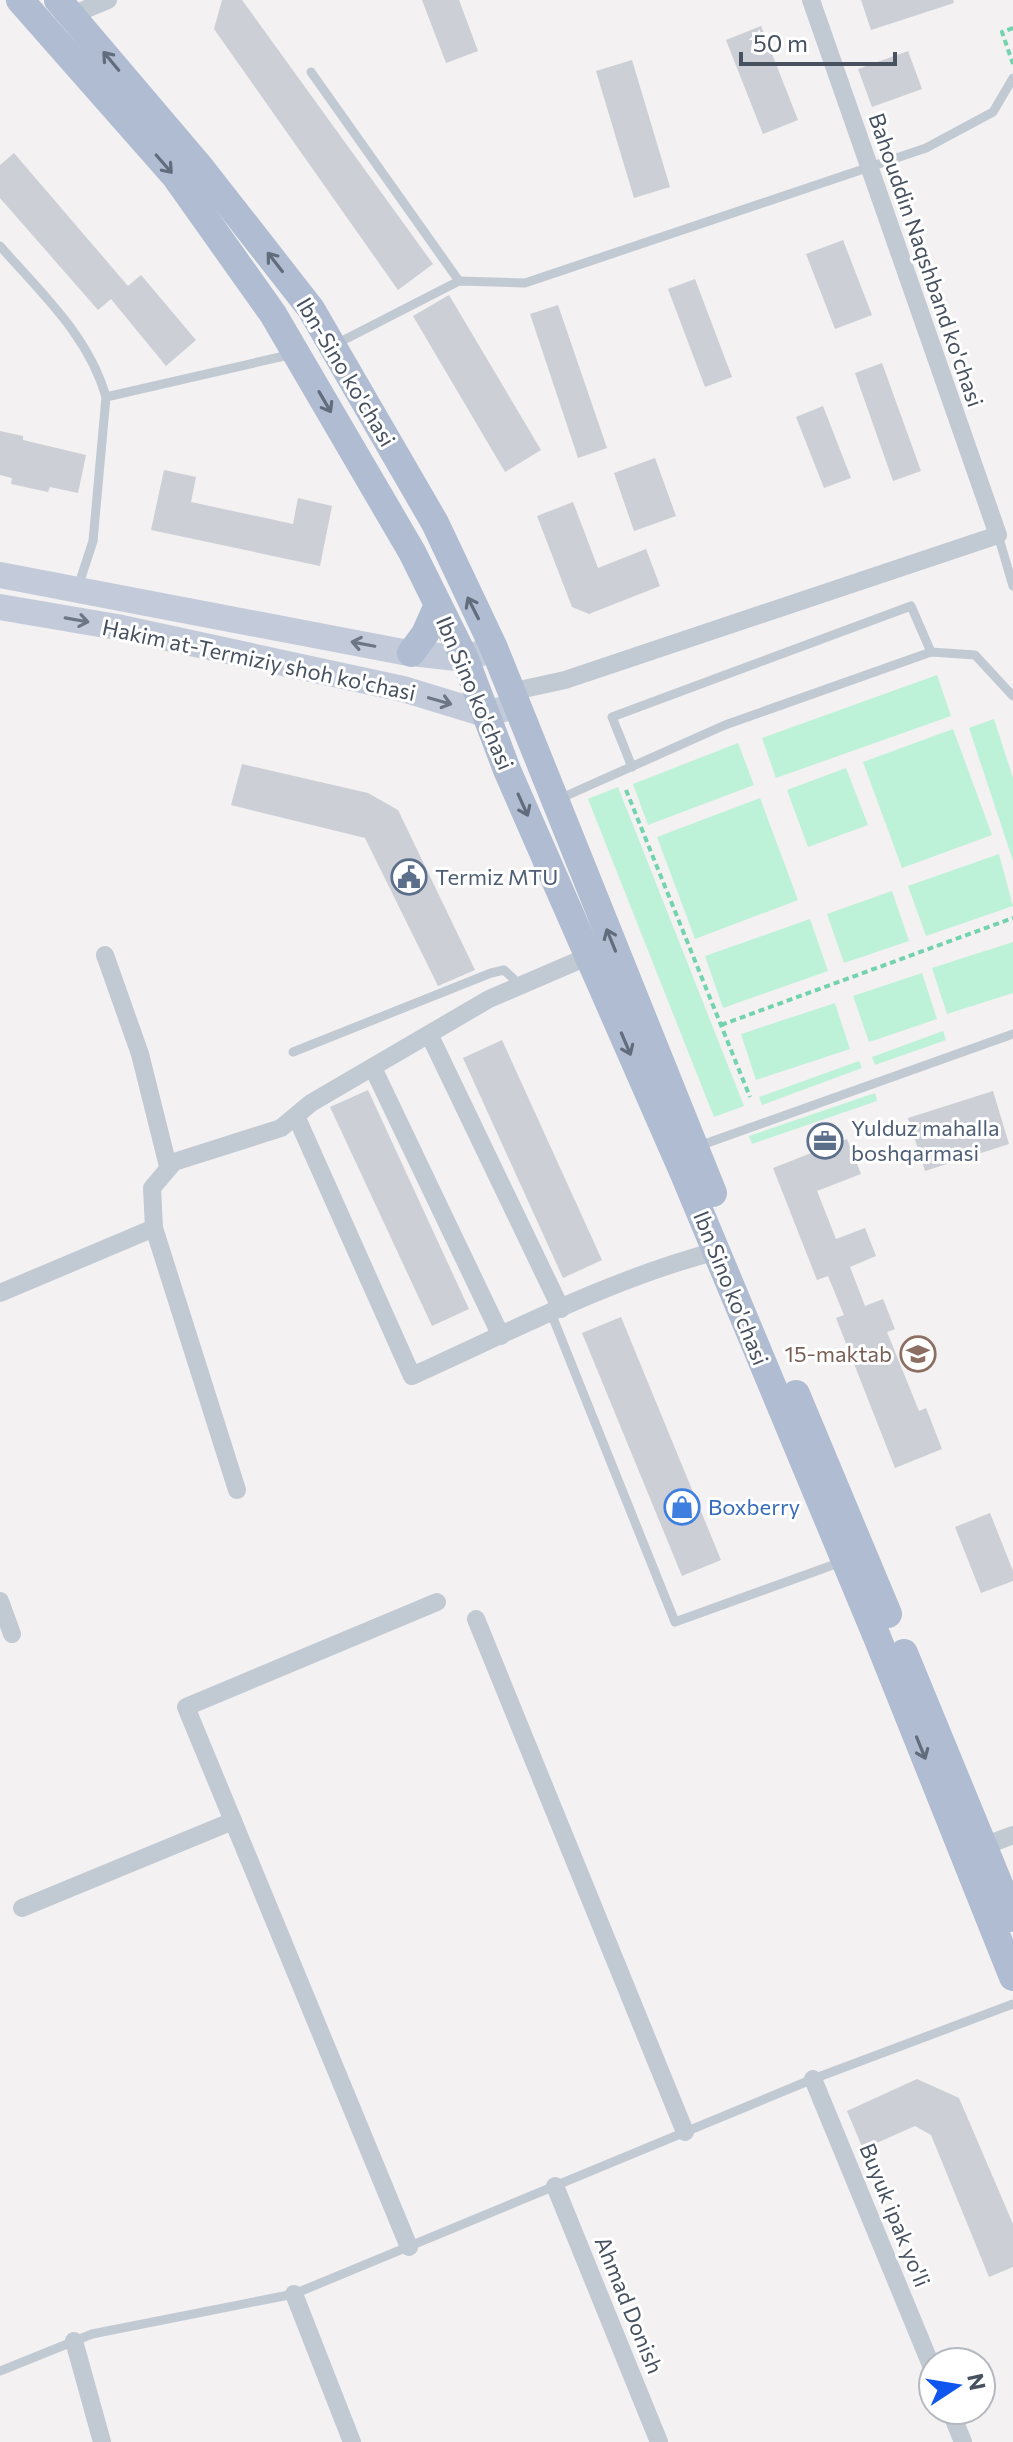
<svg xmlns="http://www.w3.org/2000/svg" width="1013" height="2442" font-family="Commissioner,sans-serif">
<rect width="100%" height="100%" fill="#f3f1f1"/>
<!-- green -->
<g fill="#bef2d8">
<polygon points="937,675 951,716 776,778 762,738"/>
<polygon points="994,719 1013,778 1013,861 969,728"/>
<polygon points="953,729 992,835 902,868 863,762"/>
<polygon points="738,743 754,785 648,825 633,784"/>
<polygon points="846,768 868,825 808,847 787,790"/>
<polygon points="618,787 744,1106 714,1117 588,799"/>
<polygon points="760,798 798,900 695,939 657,837"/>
<polygon points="999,854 1013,906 926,936 908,886"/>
<polygon points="892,891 909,941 844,963 827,914"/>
<polygon points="810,919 828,971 723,1008 705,956"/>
<polygon points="1013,942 1013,993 947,1014 932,968"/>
<polygon points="922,973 937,1019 869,1042 853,996"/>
<polygon points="835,1003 850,1049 756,1080 741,1034"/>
<polygon points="943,1031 946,1040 875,1065 872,1057"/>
<polygon points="859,1061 862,1068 762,1105 759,1097"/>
<polygon points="875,1093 877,1101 752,1144 749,1136"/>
</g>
<!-- building -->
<g fill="#cccfd6">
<polygon points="222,0 242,0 433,264 398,290 214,29"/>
<polygon points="422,0 459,0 478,51 446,63"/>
<polygon points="861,0 953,0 954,3 871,30"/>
<polygon points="761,26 798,120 763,134 726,40"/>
<polygon points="908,51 922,89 872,107 858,69"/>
<polygon points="632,60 670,187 634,198 596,71"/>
<polygon points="14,153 128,286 141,275 196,340 166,366 111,299 98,310 0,198 0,165"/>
<polygon points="843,240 872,315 835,329 806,254"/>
<polygon points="695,279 732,377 705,387 668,289"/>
<polygon points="449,295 541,450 505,472 413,316"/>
<polygon points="558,305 607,448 578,458 530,314"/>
<polygon points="882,363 921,471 893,481 855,373"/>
<polygon points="823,406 851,478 824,488 796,417"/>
<polygon points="0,431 23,436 23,440 86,455 78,493 50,487 48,492 11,484 12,478 0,475"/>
<polygon points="655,458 676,516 634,531 614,473"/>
<polygon points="164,470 196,477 191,502 293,524 298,498 332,506 320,566 151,530"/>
<polygon points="573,502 598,568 646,549 660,586 589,614 572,607 537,516"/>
<polygon points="242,764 368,793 398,810 475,970 438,986 365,838 231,805"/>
<polygon points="502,1040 602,1260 563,1278 463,1058"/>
<polygon points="368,1090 469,1309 432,1326 330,1107"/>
<polygon points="993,1091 1009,1144 925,1171 908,1118"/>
<polygon points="847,1139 861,1174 817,1191 836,1239 865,1228 876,1256 850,1267 865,1306 883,1299 895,1329 887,1332 919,1411 926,1408 942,1449 895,1468 836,1318 844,1315 828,1276 817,1280 773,1168"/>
<polygon points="621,1317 721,1560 682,1576 582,1333"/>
<polygon points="990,1513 1013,1571 1013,1581 981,1593 955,1527"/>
<polygon points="917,2079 959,2098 1013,2224 1013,2267 989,2277 931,2135 915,2126 863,2149 847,2111"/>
</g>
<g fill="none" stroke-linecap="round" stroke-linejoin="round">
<!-- path -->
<g stroke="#73d3af" stroke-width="4" stroke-dasharray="6 4" stroke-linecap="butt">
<polyline points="1013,28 1002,32 1013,64"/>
<polyline points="626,790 750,1097"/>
<polyline points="721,1025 1013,918"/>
</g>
<!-- lane -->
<g stroke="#c1c9d3" stroke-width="9">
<polyline points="311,72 459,281"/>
<path d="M0 246C41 293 89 336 106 397L93 541 78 587"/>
<polyline points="336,344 459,281 525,283 926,148 993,112 1013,78"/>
<polyline points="106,397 293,354"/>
<polyline points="998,535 1013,586"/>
<polyline points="931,652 975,655 1013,696"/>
<polyline points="559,799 725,725 931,652 911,606 612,717 632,767"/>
<polyline points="293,1052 491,973 504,970 520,985"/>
<polyline points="696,1147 1013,1034"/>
<polyline points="551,1313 675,1622 844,1561"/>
<polyline points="0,2371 92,2334 294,2294 813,2079 1013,2004"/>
</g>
<!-- street -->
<g stroke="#c1c9d3" stroke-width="18">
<polyline points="72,15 108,0"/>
<polyline points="510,692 565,680 998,535 811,0"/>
<polyline points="105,955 140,1054 168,1166"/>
<polyline points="430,1036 561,1309"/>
<polyline points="373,1068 501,1336"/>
<path d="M296 1116 412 1376C512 1331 610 1279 717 1251"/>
<polyline points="154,1228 237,1490"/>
<polyline points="0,1293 154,1228 152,1188 174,1162 281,1128 311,1103 489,999 589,956"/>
<polyline points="0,1601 12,1634"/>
<polyline points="476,1619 685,2132"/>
<polyline points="984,1846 1013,1835"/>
<polyline points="22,1908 233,1821"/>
<polyline points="813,2079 933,2370"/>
<polyline points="555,2186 659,2442"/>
<polyline points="409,2247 186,1707 437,1602"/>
<polyline points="294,2294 352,2442"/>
<polyline points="74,2341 102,2442"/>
<polyline points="950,2410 963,2442"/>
</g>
<!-- secondary -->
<g stroke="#c3cbda" stroke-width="26">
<polyline points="0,575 403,652 465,659 494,648"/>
<polyline points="0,607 117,627 403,689 485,714 515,706"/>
</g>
<!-- primary -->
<g stroke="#afbcd1" stroke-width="28">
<polyline points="20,0 175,176 273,314 412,552 465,659 507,770 684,1174 877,1637 1013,1977"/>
<polyline points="58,0 200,167 311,309 435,523 494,648 713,1193"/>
<polyline points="411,653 425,634 438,605"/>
<polyline points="796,1394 888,1614"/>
<polyline points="904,1653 1013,1918"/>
</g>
</g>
<!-- one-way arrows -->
<defs><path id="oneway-shaft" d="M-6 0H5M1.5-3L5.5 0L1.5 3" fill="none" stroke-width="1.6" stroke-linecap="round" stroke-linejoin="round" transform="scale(2)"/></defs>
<g stroke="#616c7c">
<use href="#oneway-shaft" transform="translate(111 61) rotate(-130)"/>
<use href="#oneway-shaft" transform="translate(164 164) rotate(49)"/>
<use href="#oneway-shaft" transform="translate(275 262) rotate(-128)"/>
<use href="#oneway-shaft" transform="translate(325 402) rotate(60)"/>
<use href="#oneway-shaft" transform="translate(473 608) rotate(-117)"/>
<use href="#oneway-shaft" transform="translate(523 805) rotate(66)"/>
<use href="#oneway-shaft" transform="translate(611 940) rotate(-112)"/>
<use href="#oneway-shaft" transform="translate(626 1044) rotate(67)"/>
<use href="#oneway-shaft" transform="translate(921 1748) rotate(68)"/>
</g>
<g stroke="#6c7685">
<use href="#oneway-shaft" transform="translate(77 620) rotate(10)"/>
<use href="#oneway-shaft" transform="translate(363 644) rotate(-169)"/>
<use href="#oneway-shaft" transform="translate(440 701) rotate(16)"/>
</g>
<!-- icons -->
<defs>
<symbol id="civic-ring" viewBox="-11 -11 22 22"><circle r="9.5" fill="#fff" stroke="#5c6f8a" stroke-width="1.5"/><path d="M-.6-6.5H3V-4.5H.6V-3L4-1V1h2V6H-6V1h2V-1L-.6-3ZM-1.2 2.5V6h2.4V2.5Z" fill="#5c6f8a"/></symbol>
<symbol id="office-ring" viewBox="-11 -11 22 22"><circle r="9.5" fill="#fff" stroke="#5c6f8a" stroke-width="1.5"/><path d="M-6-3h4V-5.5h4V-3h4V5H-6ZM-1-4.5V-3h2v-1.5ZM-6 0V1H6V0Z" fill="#5c6f8a"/></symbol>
<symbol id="school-ring" viewBox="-11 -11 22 22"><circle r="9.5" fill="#fff" stroke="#8d6e63" stroke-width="1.5"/><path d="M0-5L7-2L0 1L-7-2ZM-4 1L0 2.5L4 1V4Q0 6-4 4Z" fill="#8d6e63"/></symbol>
<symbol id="shop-ring" viewBox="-11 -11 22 22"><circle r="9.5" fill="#fff" stroke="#3f7fe0" stroke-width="1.5"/><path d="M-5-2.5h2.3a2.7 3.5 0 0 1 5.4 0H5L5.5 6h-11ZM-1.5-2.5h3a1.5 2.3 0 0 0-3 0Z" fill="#3f7fe0"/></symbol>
</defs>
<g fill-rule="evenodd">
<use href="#civic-ring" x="389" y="857" width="40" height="40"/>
<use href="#office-ring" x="805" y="1121" width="40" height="40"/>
<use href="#school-ring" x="898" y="1334" width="40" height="40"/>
<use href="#shop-ring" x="662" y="1487" width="40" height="40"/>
</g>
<g text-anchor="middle" stroke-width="6" stroke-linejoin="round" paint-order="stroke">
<!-- street labels -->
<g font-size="22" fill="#475160" stroke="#fff">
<text transform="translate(926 260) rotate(71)" y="8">Bahouddin Naqshband ko'chasi</text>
<text transform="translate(346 372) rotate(59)" y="8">Ibn-Sino ko'chasi</text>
<text transform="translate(259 660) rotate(12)" y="8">Hakim at-Termiziy shoh ko'chasi</text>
<text transform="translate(475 693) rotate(67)" y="8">Ibn Sino ko'chasi</text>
<text transform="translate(731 1288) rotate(68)" y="8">Ibn Sino ko'chasi</text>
<text transform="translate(895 2215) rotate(68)" y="8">Buyuk ipak yo'li</text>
<text transform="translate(629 2305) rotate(68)" y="8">Ahmad Donish</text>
</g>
<!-- service labels -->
<g font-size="22" fill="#4e5e75" stroke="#fff" text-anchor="start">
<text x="435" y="885">Termiz MTU</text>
<text x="851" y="1136">Yulduz mahalla<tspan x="851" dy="25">boshqarmasi</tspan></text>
</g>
<!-- education labels -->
<g font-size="22" fill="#785e54" stroke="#fff" text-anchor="end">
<text x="892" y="1362">15-maktab</text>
</g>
<!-- shop labels -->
<g font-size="22" fill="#366cbe" stroke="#fff" text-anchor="start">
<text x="708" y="1515">Boxberry</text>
</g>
</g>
<!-- north arrow -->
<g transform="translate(957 2386) rotate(78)"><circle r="38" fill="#ffffff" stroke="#b5b9bf" stroke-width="2"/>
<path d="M0-6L14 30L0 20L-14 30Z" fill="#0f56ef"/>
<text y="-12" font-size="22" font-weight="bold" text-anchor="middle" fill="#475160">N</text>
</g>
<!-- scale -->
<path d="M741 52v12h154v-12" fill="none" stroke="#475160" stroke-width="4"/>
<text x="753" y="52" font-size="24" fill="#475160" stroke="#ffffff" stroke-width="6" paint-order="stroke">50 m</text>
</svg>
